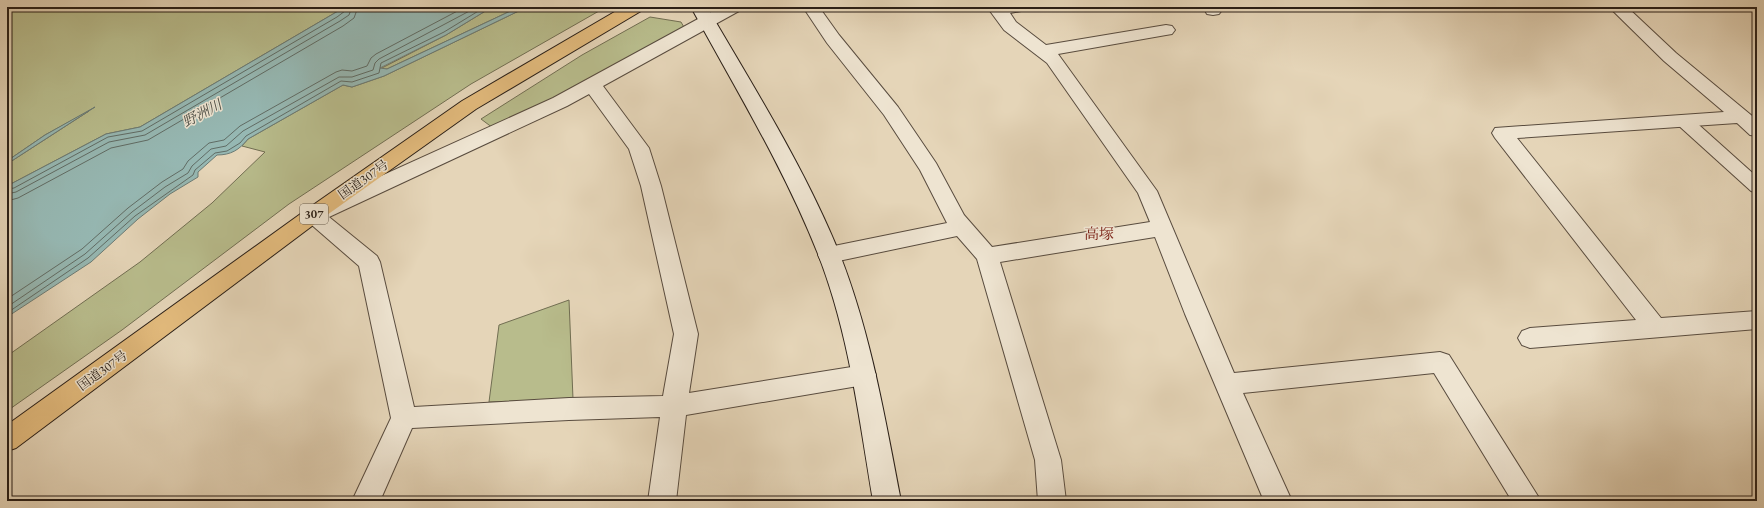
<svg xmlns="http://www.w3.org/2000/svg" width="1764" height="508" font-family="'EB Garamond','Noto Serif JP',serif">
<rect width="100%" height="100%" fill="#e5d5b8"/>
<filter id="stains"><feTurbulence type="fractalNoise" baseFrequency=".005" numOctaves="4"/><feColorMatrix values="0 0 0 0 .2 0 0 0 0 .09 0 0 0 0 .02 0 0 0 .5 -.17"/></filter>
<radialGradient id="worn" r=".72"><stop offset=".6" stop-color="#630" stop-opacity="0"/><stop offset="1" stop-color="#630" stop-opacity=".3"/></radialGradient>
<!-- green -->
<g fill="#b8bc8c" stroke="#716e52">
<polygon points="7,7 345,7 140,127 106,134 7,186 7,164 89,111 45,135 7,161"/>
<polygon points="492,7 519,7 387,69 380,69 446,35"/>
<polygon points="527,7 606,7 471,84 289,204 122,330 7,411 7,356 140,262 212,203 265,152 242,146 248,139 343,85 352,87 384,76"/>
<polygon points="650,17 681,22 685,29 609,71 493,128 481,119 582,55"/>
<polygon points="569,300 573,399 489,402 499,325"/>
</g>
<!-- water -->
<g fill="#96b8b3" stroke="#6b7b75">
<path d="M345 7H492L446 35 380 68 387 69 519 7H527L384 76 352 87 343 85 248 139C239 150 231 155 217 155L198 172V177L170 194 138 219 91 262 7 317V186L106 134 140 127Z"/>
<polygon points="95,107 7,164 7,161 45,135"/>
</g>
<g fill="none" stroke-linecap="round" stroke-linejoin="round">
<!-- shore -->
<g stroke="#606c65" stroke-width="1">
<polyline points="7,189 14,188 108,137 142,131 337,17 345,11 347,7"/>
<polyline points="7,194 16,192 109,142 145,135 340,21 349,15 352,7"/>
<polyline points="7,201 18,198 111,148 148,140 343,26 354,18 358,7"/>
<polyline points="7,299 82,249 128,208 162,182 183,169 188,161 209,143 224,140 240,126 336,72 342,70 352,71 367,66 371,58 376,54 465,7"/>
<polyline points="7,307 85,254 132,212 165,187 188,173 192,166 211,149 226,146 243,131 339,77 352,77 373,70 375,63 379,59 477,7"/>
<polyline points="7,313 88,258 135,216 193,175 195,170 215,153 227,151 240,143 246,136 341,81 352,82 379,73 381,63 444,32 485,7"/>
</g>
<defs>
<polygon id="lane" points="1684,116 1690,117 1757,177 1757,193 1751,191 1678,125 1676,121 1678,117"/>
<g id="street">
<path d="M720 7H741L739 11 603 86 649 148 661 186 698 334 689 393 864 365 873 368 876 375 873 382 864 385 686 415 676 501H648L660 417 569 420 412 428 380 501H352L391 418 359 266 306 220 302 215 306 210 553 98ZM589 94 629 149 641 186 674 334 663 396 569 398 414 407 380 262 377 256 329 217 567 106Z"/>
<polygon points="803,7 819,7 839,35 898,107 936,163 964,215 992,247 1150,222 1138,193 1047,63 1004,30 990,11 993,7 1023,7 1021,11 1010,13 1016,22 1046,45 1166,25 1172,26 1175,30 1172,34 1166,35 1058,54 1157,191 1234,373 1440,352 1449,355 1541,501 1512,501 1434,373 1243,393 1292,501 1264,501 1185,314 1155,237 1000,262 1061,460 1066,501 1038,501 1035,460 977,259 957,236 829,263 821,261 818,255 821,249 829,247 947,223 920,170 884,115 827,43"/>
<polygon points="1203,7 1219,7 1222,10 1219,14 1213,15 1207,14"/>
<polygon points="1609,7 1627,7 1676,53 1757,120 1757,136 1750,135 1737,123 1517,138 1661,318 1757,311 1757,329 1530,348 1522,345 1518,338 1522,331 1530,328 1636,320 1495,138 1492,133 1495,128 1724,112 1664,61"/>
</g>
<path id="secondary" d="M691 7H707C754 88 805 168 840 255 871 334 885 418 901 501H873C859 418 849 333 818 254 784 168 735 88 691 7Z"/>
<polygon id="highway" points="623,7 643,7 641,11 476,109 320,220 16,448 7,451 7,425 306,210 462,101"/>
</defs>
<!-- lane casing -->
<use href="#lane" stroke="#594c3f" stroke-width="2"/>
<!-- street casing -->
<use href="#street" stroke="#594c3f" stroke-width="2"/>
<!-- secondary casing -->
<use href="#secondary" stroke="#2a1f17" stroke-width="2"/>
<!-- highway casing -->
<use href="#highway" stroke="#2a1f17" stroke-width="2"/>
<!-- lane -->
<use href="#lane" fill="#eee4d1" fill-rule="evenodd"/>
<!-- street -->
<use href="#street" fill="#eee4d1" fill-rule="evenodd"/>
<!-- secondary -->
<use href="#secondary" fill="#eee4d1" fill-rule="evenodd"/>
<!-- highway -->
<use href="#highway" fill="#e2ba7c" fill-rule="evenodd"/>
</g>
<g text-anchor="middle" stroke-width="3" stroke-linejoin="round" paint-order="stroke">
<!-- shield labels -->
<rect fill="#eee4d1" stroke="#655a4f" stroke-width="1" x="300" y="204" width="28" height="20" rx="3"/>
<g font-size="12" font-weight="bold" fill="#2a1f17">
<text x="314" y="218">307</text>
</g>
<!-- street labels -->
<g font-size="13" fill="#2a1f17" stroke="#eee4d1">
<text transform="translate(363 179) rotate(-35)" y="5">国道307号</text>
<text transform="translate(102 370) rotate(-36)" y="5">国道307号</text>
</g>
<!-- water labels -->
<g font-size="14" font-style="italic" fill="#4a4d46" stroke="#eee4d1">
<text transform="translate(202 113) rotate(-28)" y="5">野洲川</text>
</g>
<!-- quarter labels -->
<g font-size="15" fill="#7a1f14" stroke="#eee4d1">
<text x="1099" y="239">高塚</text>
</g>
</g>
<!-- margin -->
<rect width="1764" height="508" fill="none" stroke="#e5d5b8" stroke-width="24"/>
<rect x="8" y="8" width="1748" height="492" fill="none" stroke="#2a1f17" stroke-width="2"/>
<rect x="12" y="12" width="1740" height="484" fill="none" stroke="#2a1f17"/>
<rect width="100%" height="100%" filter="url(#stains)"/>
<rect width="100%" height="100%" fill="url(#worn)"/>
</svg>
